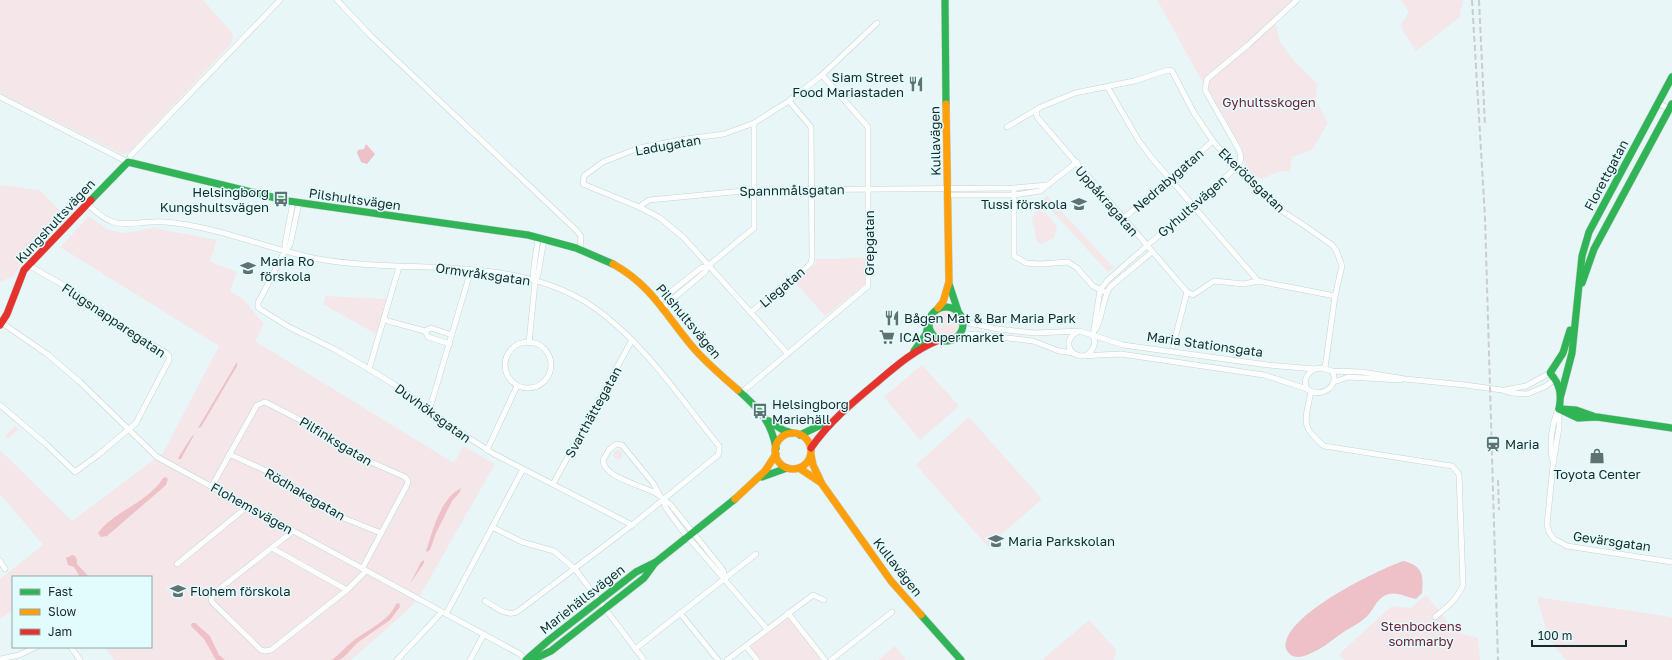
<svg xmlns="http://www.w3.org/2000/svg" width="1672" height="660" font-family="'Golos Text',sans-serif">
<rect width="100%" height="100%" fill="#e8f6f7"/>
<!-- green -->
<g fill="#f5e7e9">
<polygon points="0,0 203,0 232,33 233,37 231,44 128,153 122,154 0,93"/>
<polygon points="1157,0 1299,0 1275,21 1280,42 1295,62 1317,84 1316,101 1328,123 1312,150 1292,157 1290,172 1280,171 1262,179 1253,175 1246,167 1242,148 1207,87 1201,79"/>
<polygon points="1401,0 1463,0 1460,17 1416,51 1400,26 1409,12"/>
<polygon points="0,185 39,190 67,217 22,262 14,276 0,282"/>
<polygon points="1047,196 1114,268 1108,272 1042,200"/>
<path d="M1038 210H1043L1057 226 1054 238 1042 244 1038 243C1035 238 1035 235 1035 230 1033 220 1028 219 1038 210Z"/>
<polygon points="89,216 108,230 125,233 154,228 217,240 210,261 216,264 237,272 230,291 243,299 264,324 255,341 454,463 463,446 495,464 421,594 409,609 351,660 114,660 105,647 151,647 151,577 13,577 13,610 0,619 0,579 43,545 0,494 0,450 72,521 163,453 219,346 60,247"/>
<polygon points="865,258 865,284 825,316 794,281 816,264 816,259"/>
<polygon points="326,296 388,299 376,334 323,304"/>
<circle cx="946" cy="324" r="13"/>
<polygon points="922,365 959,406 920,440 884,397"/>
<polygon points="969,417 1042,499 988,547 916,465"/>
<polygon points="15,426 19,429 8,439 5,436"/>
<circle cx="618" cy="455" r="4.5"/>
<polygon points="1426,595 1451,626 1462,634 1478,638 1480,660 1344,660 1339,654 1392,606 1411,608"/>
<polygon points="1537,597 1672,617 1672,660 1566,660 1549,640"/>
<polygon points="788,617 821,660 760,660 750,646"/>
<polygon points="1089,620 1114,647 1116,654 1113,660 1044,660 1043,659"/>
<polygon points="895,646 906,660 878,660"/>
</g>
<!-- water -->
<g fill="#eec0c7">
<polygon points="366,144 375,154 367,164 361,162 357,153 358,150 364,149"/>
<polygon points="237,362 237,366 201,427 198,428"/>
<polygon points="194,435 181,459 179,459 178,458 192,436"/>
<path d="M166 477 168 479 166 485 107 536 101 537 98 533C115 510 148 503 163 478Z"/>
<path d="M461 488 460 492 452 501 436 533 430 550 427 552 426 551C433 530 440 499 461 488Z"/>
<polygon points="72,555 75,556 77,560 77,564 89,577 80,577 74,567 68,565 66,558"/>
<polygon points="424,560 424,563 410,584 421,562"/>
<path d="M1403 561C1422 565 1424 575 1422 593L1416 599C1404 597 1396 590 1384 596 1377 600 1374 608 1369 614 1361 623 1351 627 1342 633 1332 640 1322 649 1311 653 1306 656 1297 659 1291 655 1287 652 1284 647 1286 642 1293 611 1374 572 1403 561Z"/>
<path d="M399 603 400 607 390 620 357 643 344 657 339 660H332C340 654 345 647 353 641 367 630 389 621 396 604Z"/>
<polygon points="192,623 195,623 210,636 219,655 225,660 216,660 204,639 191,626"/>
</g>
<g fill="none" stroke-linecap="round" stroke-linejoin="round">
<defs>
<g id="street">
<polyline points="337,0 371,36 576,230 581,236 580,250"/>
<polyline points="1108,88 1139,141 1151,157 1258,281 1335,296"/>
<polyline points="0,97 128,162 131,155 280,0"/>
<polyline points="1658,103 1671,110"/>
<polyline points="1036,110 1037,117 1187,292 1193,295 1214,281 1244,284 1258,281"/>
<polyline points="1007,127 1041,107 1075,93 1134,81 1168,70 1172,71 1194,113 1213,141 1236,168 1279,209 1305,226 1332,245 1336,250 1342,266 1335,296 1325,368"/>
<polyline points="1014,188 1014,256 1026,263 1040,264 1068,262 1077,268 1093,286 1107,293"/>
<polyline points="947,195 1014,195 1040,191 1077,162"/>
<path d="M87 204C95 211 103 219 113 222 126 226 139 222 152 222 168 221 183 224 198 227 239 235 278 252 319 259 408 275 512 253 592 306 643 341 680 398 719 446V452L718 455 632 525 494 454 452 427 395 385 369 369 334 349 289 327 260 309 258 307V303L285 251 290 245 299 203"/>
<polyline points="639,207 649,200 754,190 1014,188 1048,185"/>
<polyline points="1124,218 1213,141"/>
<polyline points="285,251 285,244 293,202"/>
<polyline points="535,282 533,274 538,238"/>
<polyline points="658,302 701,268 708,266"/>
<polyline points="662,308 705,272 708,266 754,228 754,123"/>
<polyline points="751,312 807,267 811,263 812,258 811,127 789,101"/>
<polyline points="962,318 969,323 998,329 1035,333 1080,331 1123,345 1268,365 1315,369 1322,368 1332,371 1362,372 1405,379 1465,385 1502,390 1511,393 1527,394 1544,387 1556,379"/>
<polyline points="384,320 425,331"/>
<polyline points="2,323 47,354 80,382 157,457 520,654 526,660"/>
<path d="M1096 329C1103 316 1102 300 1110 287L1152 252"/>
<polyline points="957,337 965,335 975,334 1033,341 1059,351 1073,353 1079,356 1121,354 1264,375 1307,389"/>
<circle cx="528" cy="365" r="23"/>
<polyline points="529,343 535,282 538,275 544,239"/>
<polyline points="450,344 428,337 425,331 431,328 452,335"/>
<polyline points="1173,346 1187,292"/>
<polyline points="787,353 684,238 660,218 639,207 583,184 584,176 603,162 639,148 686,139 724,134 754,123 789,101 822,75 877,23"/>
<path d="M1073 353C1066 346 1068 337 1077 332"/>
<path d="M1087 355C1093 350 1097 343 1093 336L1100 290 1108 280 1126 264 1236 168C1241 163 1242 157 1239 150L1205 90 1207 79 1248 45 1297 0"/>
<polyline points="369,369 399,267"/>
<path d="M1315 369C1307 373 1303 380 1307 389 1319 399 1341 387 1332 371"/>
<polyline points="1334,382 1348,377 1400,380"/>
<polyline points="1505,390 1526,386 1550,373"/>
<path d="M1311 392C1305 421 1300 426 1324 446L1452 466 1459 474 1463 585C1457 600 1447 607 1435 617"/>
<polyline points="741,393 868,286 868,127 822,75"/>
<polyline points="0,405 47,445 75,472 98,455 136,423 169,360 169,356 165,352 125,330 70,289 28,265"/>
<polyline points="1559,409 1559,427 1553,465 1547,525 1549,532 1554,539 1567,546 1672,562"/>
<polyline points="429,411 471,270"/>
<polyline points="487,450 517,386"/>
<polyline points="229,454 273,474 320,505 346,519 381,533"/>
<path d="M1552 459C1550 441 1551 428 1557 412"/>
<polyline points="553,484 632,340"/>
<polyline points="212,486 257,405 265,402 314,427 347,449 371,462 405,477 408,481 407,485 362,569"/>
<path d="M660 496 653 483 622 445 616 444 609 450 603 460C603 479 648 486 660 496 664 499 666 502 670 504L723 570 725 578"/>
<polyline points="663,500 666,508 682,530 767,629"/>
<polyline points="492,527 522,542 554,551 575,569 644,660"/>
<polyline points="293,531 213,594 211,598 212,602 261,650 265,651 271,650 347,590 366,571"/>
<polyline points="272,548 347,590"/>
<polyline points="0,561 5,569"/>
<polyline points="177,564 248,506"/>
<path d="M485 601C494 606 506 617 517 612L632 525"/>
<polyline points="680,613 718,660"/>
<polyline points="788,613 825,660"/>
<polyline points="446,614 523,469"/>
<polyline points="746,646 757,660"/>
<polyline points="71,647 80,660"/>
<polyline points="635,649 756,554"/>
<polyline points="0,659 19,655 36,647"/>
<polyline points="397,660 442,612"/>
<polyline points="470,660 484,634"/>
<polyline points="727,660 813,595 824,600"/>
<polyline points="831,660 892,612"/>
</g>
<g id="fast">
<polyline points="945,0 946,104"/>
<polyline points="91,200 128,162 288,201 528,235 576,248 613,264"/>
<polyline points="1582,283 1594,249 1672,104"/>
<polyline points="949,284 958,311"/>
<circle cx="946" cy="324" r="17"/>
<polyline points="914,351 926,334 928,326"/>
<path d="M738 390C758 408 771 420 776 448"/>
<polyline points="1561,395 1572,353 1582,256 1589,232 1672,77"/>
<polyline points="1559,409 1578,418 1597,417 1672,428"/>
<path d="M1559 409C1562 394 1560 384 1550 373L1563 353 1570 330"/>
<polyline points="1561,409 1576,410 1593,416"/>
<polyline points="769,421 783,430 792,433"/>
<polyline points="800,435 827,422"/>
<polyline points="762,477 787,468"/>
<polyline points="921,615 961,660"/>
<polyline points="526,660 549,640 636,572 656,562 735,499"/>
<polyline points="532,660 551,651 644,578 655,563"/>
</g>
<g id="slow">
<path d="M613 264C651 285 665 314 691 345 705 362 722 376 738 390"/>
<polyline points="938,308 943,302 949,282 946,104"/>
<circle cx="793" cy="451" r="18"/>
<polyline points="811,455 813,465 822,484 891,581 921,615"/>
<polyline points="799,468 820,482"/>
<polyline points="735,499 765,471 776,454"/>
</g>
<g id="jam">
<polyline points="0,325 7,314 24,270 91,200"/>
<path d="M811 448C829 422 852 403 876 383 896 366 914 350 939 340"/>
</g>
</defs>
<!-- street casing -->
<use href="#street" stroke="#c4d3d3" stroke-width="6"/>
<!-- fast casing -->
<use href="#fast" stroke="#c4d3d3" stroke-width="8"/>
<!-- slow casing -->
<use href="#slow" stroke="#c4d3d3" stroke-width="8"/>
<!-- jam casing -->
<use href="#jam" stroke="#c4d3d3" stroke-width="8"/>
<!-- street -->
<use href="#street" stroke="#fcfefe" stroke-width="5"/>
<!-- fast -->
<use href="#fast" stroke="#30b455" stroke-width="7"/>
<!-- slow -->
<use href="#slow" stroke="#ff9f0a" stroke-width="7"/>
<!-- jam -->
<use href="#jam" stroke="#e5322d" stroke-width="7"/>
<!-- rail -->
<g stroke="#c9cdcd" stroke-width="2" stroke-dasharray="6 3" stroke-linecap="butt">
<polyline points="1472,0 1485,217 1498,660"/>
<polyline points="1479,0 1485,126"/>
<polyline points="1498,480 1499,510"/>
</g>
</g>
<!-- icons -->
<defs>
<symbol id="restaurant-bare" viewBox="-9 -9 18 18"><path d="M-5-6h1v4h1v-4h1v4h1v-4h1v5L-1.5 .5V6h-2V.5L-5-1ZM5-6V6H3V1.5H1.5Q1.5-4 5-6Z" fill="#617172" stroke="#e2fcfd" stroke-width="2.5" paint-order="stroke"/></symbol>
<symbol id="bus-bare" viewBox="-9 -9 18 18"><path d="M-5-6H5V4H4V6H2V4H-2V6H-4V4H-5ZM-3.5-4V0h7V-4ZM-3.5 1.2v1.5H-2V1.2ZM2 1.2v1.5H3.5V1.2Z" fill="#617172" stroke="#e2fcfd" stroke-width="2.5" paint-order="stroke"/></symbol>
<symbol id="school-bare" viewBox="-9 -9 18 18"><path d="M0-5L7-2L0 1L-7-2ZM-4 1L0 2.5L4 1V4Q0 6-4 4Z" fill="#617172" stroke="#e2fcfd" stroke-width="2.5" paint-order="stroke"/></symbol>
<symbol id="supermarket-bare" viewBox="-9 -9 18 18"><path d="M-6-5.5h2.5l.6 2H6L4.5 2H-2.5L-4.4-4H-6ZM-1.5 3.2a1.3 1.3 0 1 0 .1 0ZM3 3.2a1.3 1.3 0 1 0 .1 0Z" fill="#617172" stroke="#e2fcfd" stroke-width="2.5" paint-order="stroke"/></symbol>
<symbol id="station-bare" viewBox="-9 -9 18 18"><path d="M-3-6H3Q5-6 5-4V2Q5 4 3 4L4.5 6H3L1.5 4h-3L-3 6H-4.5L-3 4Q-5 4-5 2V-4Q-5-6-3-6ZM-3.5-4v3h7v-3ZM-3.5 1v1.5H-2V1ZM2 1v1.5H3.5V1Z" fill="#617172" stroke="#e2fcfd" stroke-width="2.5" paint-order="stroke"/></symbol>
<symbol id="shop-bare" viewBox="-9 -9 18 18"><path d="M-5-2.5h2.3a2.7 3.5 0 0 1 5.4 0H5L5.5 6h-11ZM-1.5-2.5h3a1.5 2.3 0 0 0-3 0Z" fill="#617172" stroke="#e2fcfd" stroke-width="2.5" paint-order="stroke"/></symbol>
</defs>
<g fill-rule="evenodd">
<use href="#restaurant-bare" x="905" y="73" width="22" height="22"/>
<use href="#bus-bare" x="270" y="188" width="22" height="22"/>
<use href="#school-bare" x="1068" y="193" width="22" height="22"/>
<use href="#school-bare" x="237" y="257" width="22" height="22"/>
<use href="#restaurant-bare" x="881" y="307" width="22" height="22"/>
<use href="#supermarket-bare" x="876" y="326" width="22" height="22"/>
<use href="#bus-bare" x="749" y="400" width="22" height="22"/>
<use href="#station-bare" x="1482" y="433" width="22" height="22"/>
<use href="#shop-bare" x="1586" y="445" width="22" height="22"/>
<use href="#school-bare" x="985" y="530" width="22" height="22"/>
<use href="#school-bare" x="167" y="580" width="22" height="22"/>
</g>
<g text-anchor="middle" stroke-width="3" stroke-linejoin="round" paint-order="stroke">
<!-- poi labels -->
<g font-size="13" fill="#18292a" stroke="#e2fcfd" text-anchor="start">
<text x="904" y="82" text-anchor="end">Siam Street<tspan x="904" dy="15">Food Mariastaden</tspan></text>
<text x="269" y="197" text-anchor="end">Helsingborg<tspan x="269" dy="15">Kungshultsvägen</tspan></text>
<text x="1067" y="209" text-anchor="end">Tussi förskola</text>
<text x="260" y="266">Maria Ro<tspan x="260" dy="15">förskola</tspan></text>
<text x="904" y="323">Bågen Mat &amp; Bar Maria Park</text>
<text x="899" y="342">ICA Supermarket</text>
<text x="772" y="409">Helsingborg<tspan x="772" dy="15">Mariehäll</tspan></text>
<text x="1505" y="449">Maria</text>
<text x="1597" y="479" text-anchor="middle">Toyota Center</text>
<text x="1008" y="546">Maria Parkskolan</text>
<text x="190" y="596">Flohem förskola</text>
</g>
<!-- park labels -->
<g font-size="13" fill="#732033" stroke="#e2fcfd">
<text x="1269" y="107">Gyhultsskogen</text>
<text x="1421" y="631">Stenbockens<tspan x="1421" dy="15">sommarby</tspan></text>
</g>
<!-- street labels -->
<g font-size="13" fill="#18292a" stroke="#e2fcfd">
<text transform="translate(935 141) rotate(-91)" y="5">Kullavägen</text>
<text transform="translate(668 145) rotate(-10)" y="5">Ladugatan</text>
<text transform="translate(1606 175) rotate(-62)" y="5">Florettgatan</text>
<text transform="translate(1168 180) rotate(-41)" y="5">Nedrabygatan</text>
<text transform="translate(1252 180) rotate(44)" y="5">Ekerödsgatan</text>
<text transform="translate(792 190) rotate(-1)" y="5">Spannmålsgatan</text>
<text transform="translate(355 199) rotate(8)" y="5">Pilshultsvägen</text>
<text transform="translate(1107 201) rotate(49)" y="5">Uppåkragatan</text>
<text transform="translate(1192 206) rotate(-41)" y="5">Gyhultsvägen</text>
<text transform="translate(55 221) rotate(-47)" y="5">Kungshultsvägen</text>
<text transform="translate(869 243) rotate(-90)" y="5">Grepgatan</text>
<text transform="translate(483 274) rotate(8)" y="5">Ormvråksgatan</text>
<text transform="translate(782 287) rotate(-40)" y="5">Liegatan</text>
<text transform="translate(114 320) rotate(34)" y="5">Flugsnapparegatan</text>
<text transform="translate(689 321) rotate(50)" y="5">Pilshultsvägen</text>
<text transform="translate(1205 344) rotate(8)" y="5">Maria Stationsgata</text>
<text transform="translate(593 412) rotate(-61)" y="5">Svarthättegatan</text>
<text transform="translate(433 413) rotate(36)" y="5">Duvhöksgatan</text>
<text transform="translate(336 441) rotate(31)" y="5">Pilfinksgatan</text>
<text transform="translate(305 494) rotate(30)" y="5">Rödhakegatan</text>
<text transform="translate(252 508) rotate(29)" y="5">Flohemsvägen</text>
<text transform="translate(1612 541) rotate(8)" y="5">Gevärsgatan</text>
<text transform="translate(898 567) rotate(52)" y="5">Kullavägen</text>
<text transform="translate(582 599) rotate(-38)" y="5">Mariehällsvägen</text>
</g>
</g>
<!-- legend -->
<rect x="12" y="576" width="140" height="72" fill="#e2fcfd" stroke="#91a8a9"/>
<rect x="20" y="589" width="20" height="6" fill="#30b455" stroke="#91a8a9"/>
<text x="48" y="596" font-size="12" fill="#18292a">Fast</text>
<rect x="20" y="609" width="20" height="6" fill="#ff9f0a" stroke="#91a8a9"/>
<text x="48" y="616" font-size="12" fill="#18292a">Slow</text>
<rect x="20" y="629" width="20" height="6" fill="#e5322d" stroke="#91a8a9"/>
<text x="48" y="636" font-size="12" fill="#18292a">Jam</text>
<!-- scale -->
<path d="M1532 640v6h94v-6" fill="none" stroke="#18292a" stroke-width="2"/>
<text x="1538" y="640" font-size="12" fill="#18292a" stroke="#e2fcfd" stroke-width="3" paint-order="stroke">100 m</text>
</svg>
